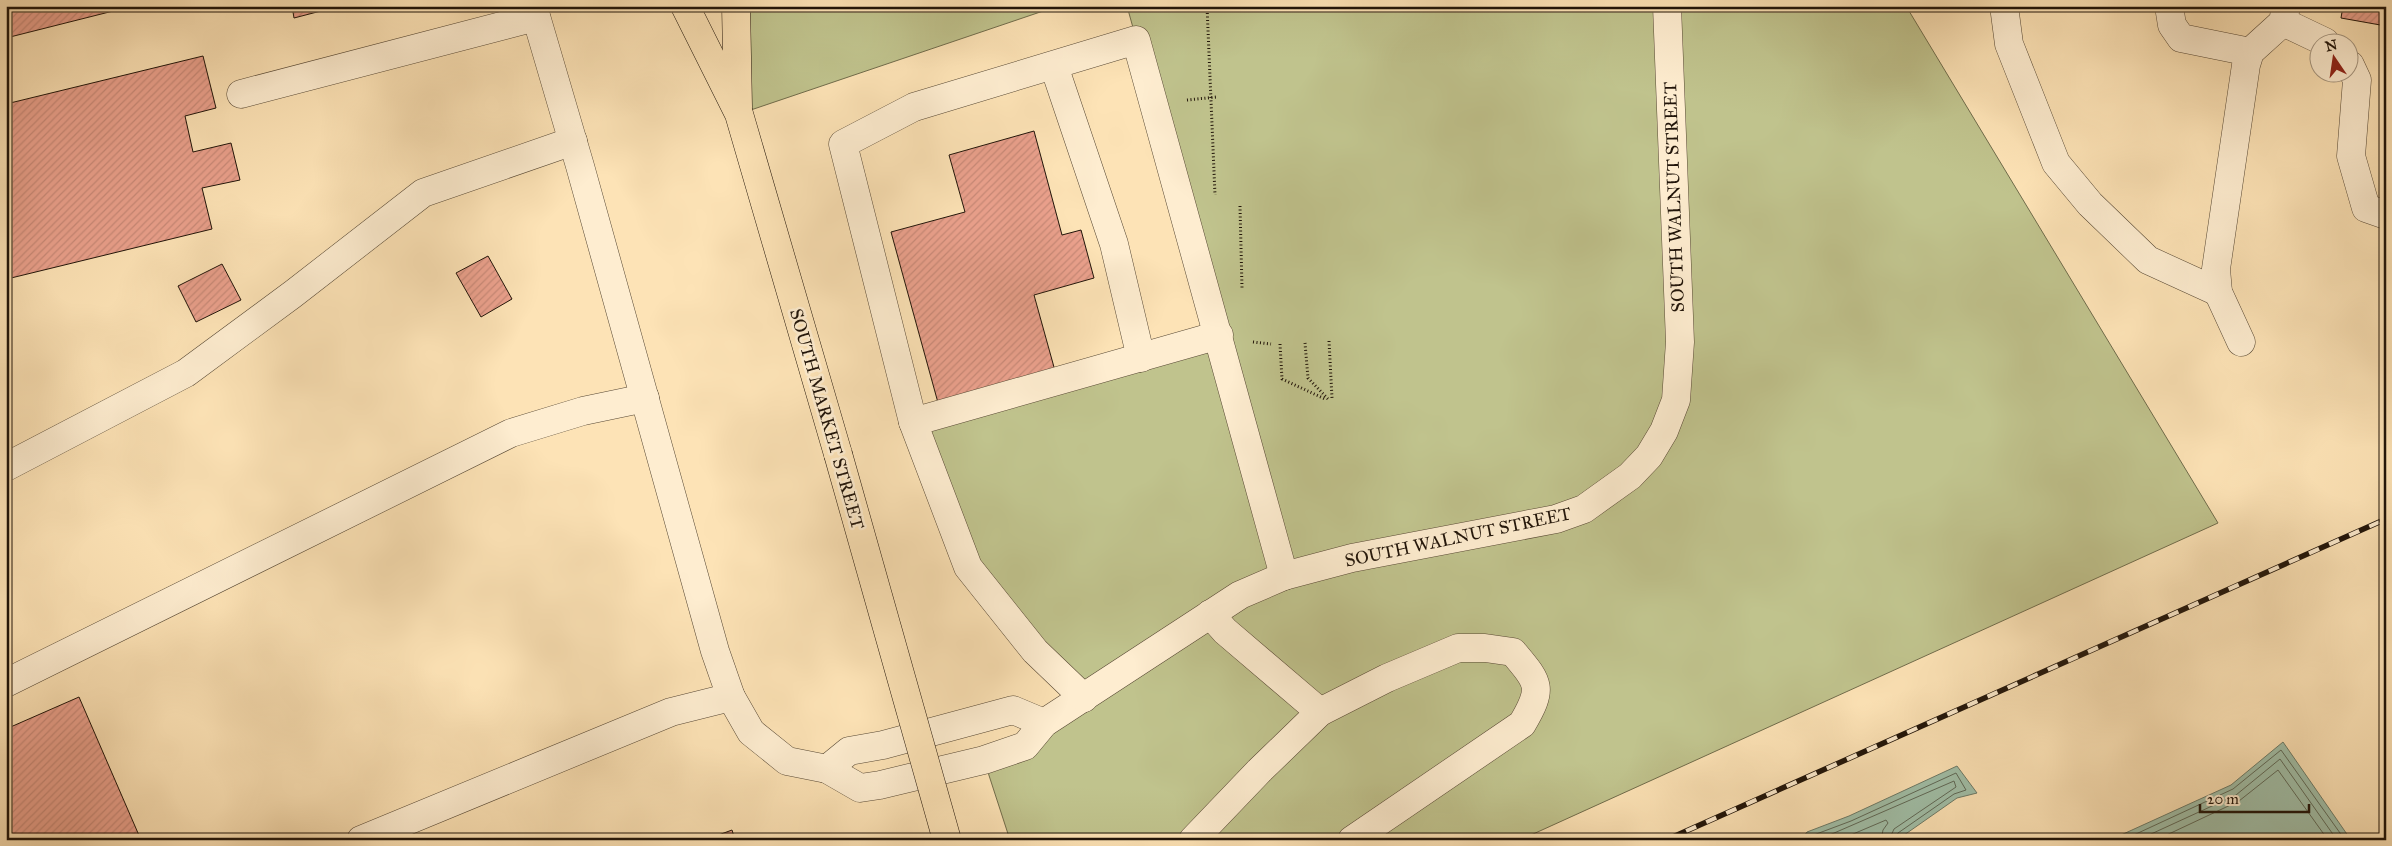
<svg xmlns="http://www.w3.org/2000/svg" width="2392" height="846" font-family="'IM FELL Great Primer',serif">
<defs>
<pattern id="building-hatch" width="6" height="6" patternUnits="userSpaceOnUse" patternTransform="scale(1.25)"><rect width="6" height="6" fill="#eba18d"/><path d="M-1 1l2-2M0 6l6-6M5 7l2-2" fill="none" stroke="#c98a78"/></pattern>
</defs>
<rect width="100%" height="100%" fill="#fde3b6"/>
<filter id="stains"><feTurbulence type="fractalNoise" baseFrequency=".004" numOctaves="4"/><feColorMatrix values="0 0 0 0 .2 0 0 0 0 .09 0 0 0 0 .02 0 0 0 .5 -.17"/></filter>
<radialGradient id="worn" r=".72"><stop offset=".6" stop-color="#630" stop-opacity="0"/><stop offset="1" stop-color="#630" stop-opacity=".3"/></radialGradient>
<!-- grass -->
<g fill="#c0c38d" stroke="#706c4b">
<polygon points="730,6 1058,6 739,114"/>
<polygon points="1127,6 1906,6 2218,523 1520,840 1010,840 984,760 1084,697 968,567 913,422 1218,335"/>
</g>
<!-- water -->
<g fill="#a1bfa8" stroke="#6d7b68">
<polygon points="2283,742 2351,840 2110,840 2231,785"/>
<polygon points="1957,766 1977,793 1957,798 1897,840 1801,840 1807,832 1849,816"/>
</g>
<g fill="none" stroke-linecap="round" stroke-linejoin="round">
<!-- shore -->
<g stroke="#606a58" stroke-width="1">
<polyline points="1807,840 1811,836 1851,821 1956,773 1966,790 1954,794 1898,833 1895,840"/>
<polyline points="1818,840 1954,781 1956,787 1894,829 1889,840"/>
<polyline points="1839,840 1886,820 1888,823 1883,830 1881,840"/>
<polyline points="2123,840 2233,789 2281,750 2345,840"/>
<polyline points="2138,840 2236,795 2280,759 2337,840"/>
<polyline points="2156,840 2239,801 2278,770 2328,840"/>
</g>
</g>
<!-- building -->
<g fill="url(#building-hatch)" stroke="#201409">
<polygon points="6,6 133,6 6,38"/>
<polygon points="292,6 340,6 294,18"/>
<polygon points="2343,6 2386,6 2386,26 2341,18"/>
<polygon points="203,56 216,108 185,116 193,152 231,143 240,180 202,188 212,229 11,278 6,259 6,104"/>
<polygon points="1034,131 1062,235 1081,230 1094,278 1034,295 1057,378 940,410 891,232 965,212 949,155"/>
<polygon points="488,256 512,299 481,317 456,273"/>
<polygon points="222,264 241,300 196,322 178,286"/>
<polygon points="79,697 141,840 6,840 6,729"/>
<polygon points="732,830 735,840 705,840"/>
</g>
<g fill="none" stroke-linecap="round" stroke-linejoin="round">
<defs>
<g id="minor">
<polyline points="533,6 580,166 715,651 731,697 751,732 787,761 827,769 860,788 880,785 984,760 1025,746 1044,723 1240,595 1284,576 1352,558 1556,519 1584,509 1630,476 1649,456 1664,431 1676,400 1680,342 1667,6"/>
<polyline points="2004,6 2009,44 2056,163 2090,204 2148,260 2218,292"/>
<polyline points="2169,6 2172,25 2181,38 2250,52"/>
<polyline points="2283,22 2325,42"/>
<polyline points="2350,65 2357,80 2351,156 2366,208 2386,215"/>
<polyline points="1054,66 1114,244 1141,358"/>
<polyline points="241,94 536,17"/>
<polyline points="2241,342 2218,292 2216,269 2246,65 2250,52 2283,22 2286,6"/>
<polyline points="913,422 1219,335"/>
<polyline points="6,467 186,373 293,294 423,193 573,141"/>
<polyline points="1210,614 1225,631 1320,712"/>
<polyline points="6,683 511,433 583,411 645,398"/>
<polyline points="1084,698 1035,651 968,567 913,422 843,144 914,107 1136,40 1284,576"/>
<polyline points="827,769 849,751 883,745 1013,710 1044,723"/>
<polyline points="361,840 671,712 731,697"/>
<path d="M1193 840 1259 771 1320 712 1387 678 1458 648H1485L1513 652C1539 683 1544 687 1522 724L1352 840"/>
</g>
<g id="major">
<polyline points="685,6 739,114 838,454"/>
<polyline points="736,6 738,107"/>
</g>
</defs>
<!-- minor casing -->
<use href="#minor" stroke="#574834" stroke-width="29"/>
<!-- major casing -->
<use href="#major" stroke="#201409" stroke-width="29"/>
<!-- path -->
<g stroke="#201409" stroke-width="3" stroke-dasharray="1 2.5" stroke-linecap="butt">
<polyline points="1207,6 1215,195"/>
<polyline points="1187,100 1217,97"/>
<polyline points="1240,206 1242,288"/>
<polyline points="1329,341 1332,398"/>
<polyline points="1253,342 1271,344"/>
<polyline points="1305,343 1308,378 1328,399"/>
<polyline points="1280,344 1282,379 1325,399"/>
</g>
<!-- minor -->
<use href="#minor" stroke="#feedd0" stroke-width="28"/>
<!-- major -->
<use href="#major" stroke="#fde3b6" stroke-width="28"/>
<defs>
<polyline id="rail" points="1666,840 2386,519"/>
</defs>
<!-- rail casing -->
<use href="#rail" stroke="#201409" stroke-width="5.5"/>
<!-- rail -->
<use href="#rail" stroke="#feedd0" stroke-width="4" stroke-dasharray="11" stroke-linecap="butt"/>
<defs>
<polyline id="major-bridge" points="838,454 947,840"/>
</defs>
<!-- major-bridge casing -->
<use href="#major-bridge" stroke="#201409" stroke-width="29" stroke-linecap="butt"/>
<!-- major-bridge -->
<use href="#major-bridge" stroke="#fde3b6" stroke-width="28"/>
</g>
<g text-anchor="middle" stroke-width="5" stroke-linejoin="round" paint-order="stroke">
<!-- street labels -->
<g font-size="18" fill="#201409" stroke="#feedd0">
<text transform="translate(1674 197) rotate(-92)" y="6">SOUTH WALNUT STREET</text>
<text transform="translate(827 419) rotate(74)" y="6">SOUTH MARKET STREET</text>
<text transform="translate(1458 537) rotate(-12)" y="6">SOUTH WALNUT STREET</text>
</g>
</g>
<!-- margin -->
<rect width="2392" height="846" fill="none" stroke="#fde3b6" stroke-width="25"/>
<rect x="8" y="8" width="2377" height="831" fill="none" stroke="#201409" stroke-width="2.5"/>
<rect x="12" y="12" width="2367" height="821" fill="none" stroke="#201409"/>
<!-- north arrow -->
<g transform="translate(2334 58) rotate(347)"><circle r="24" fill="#feedd0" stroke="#a59680"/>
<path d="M0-4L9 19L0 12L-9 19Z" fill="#8f2418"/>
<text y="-8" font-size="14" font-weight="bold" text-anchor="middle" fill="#201409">N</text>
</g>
<!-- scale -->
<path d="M2200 804v8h109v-8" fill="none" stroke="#201409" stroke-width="2.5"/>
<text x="2207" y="804" font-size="15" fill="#201409" stroke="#feedd0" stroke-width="4" paint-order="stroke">20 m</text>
<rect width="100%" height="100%" filter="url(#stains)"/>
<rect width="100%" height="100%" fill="url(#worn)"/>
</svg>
